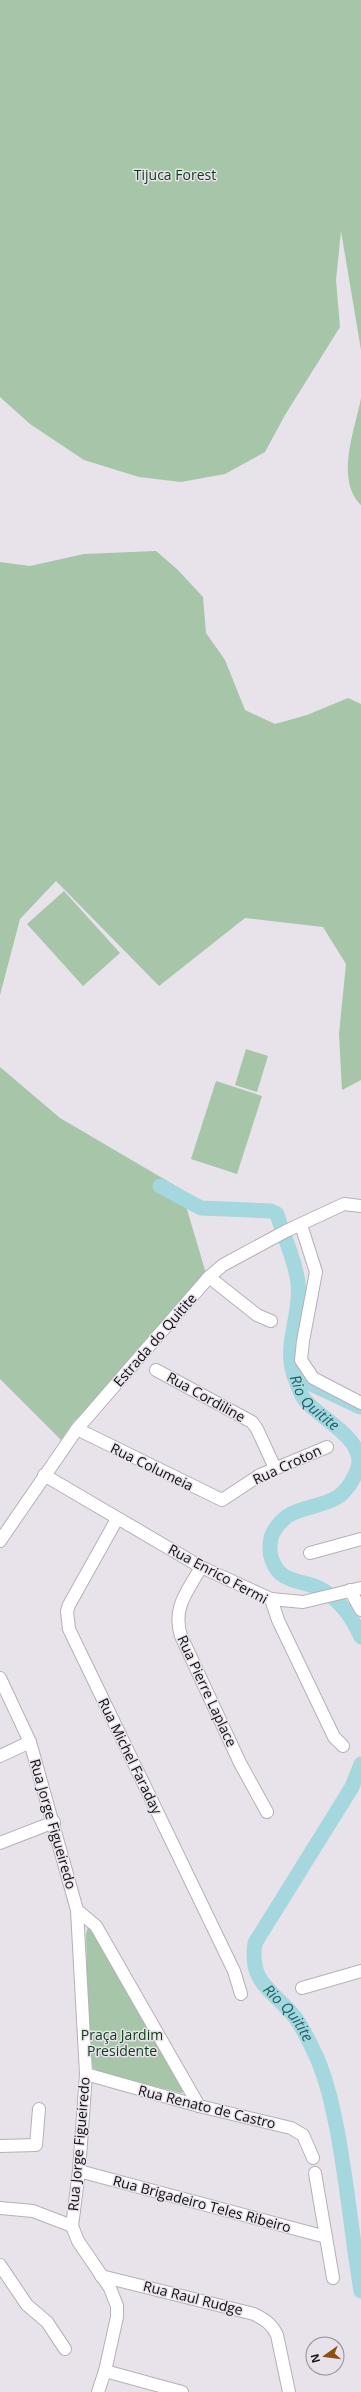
<svg xmlns="http://www.w3.org/2000/svg" width="361" height="2392" font-family="'Open Sans',sans-serif">
<rect width="100%" height="100%" fill="#e8e2eb"/>
<!-- green -->
<g fill="#a6c5a9">
<polygon points="0,0 361,0 361,350 341,231 336,280 340,327 285,415 265,452 225,474 181,482 139,477 84,460 30,424 0,397"/>
<path d="M361 398V505C335 479 355 430 361 398Z"/>
<polygon points="156,551 178,570 203,597 206,633 225,660 245,710 275,724 307,715 348,698 361,704 361,1080 342,1090 339,1034 346,964 323,927 245,918 159,986 56,881 20,919 0,995 0,562 30,566 84,554"/>
<polygon points="64,891 120,953 83,986 27,924"/>
<polygon points="246,1049 268,1056 257,1092 235,1085"/>
<polygon points="0,1067 60,1118 181,1189 207,1277 94,1403 74,1421 61,1440 0,1379"/>
<polygon points="216,1081 262,1096 237,1174 191,1159"/>
<polygon points="88,1927 96,1929 186,2091 181,2093 99,2072 93,2068 89,2048 86,1934"/>
</g>
<g fill="none" stroke-linecap="round" stroke-linejoin="round">
<!-- river -->
<g stroke="#a5d7de" stroke-width="15">
<path id="s1" d="M160 1186 201 1208 271 1211 277 1214C283 1235 296 1262 298 1283 302 1316 282 1346 295 1378 298 1385 300 1395 305 1400 319 1418 361 1436 359 1464 356 1476 347 1492 336 1498 312 1511 289 1505 274 1531 269 1539 269 1552 272 1560 281 1585 303 1579 321 1589 341 1601 352 1617 361 1637"/>
<polyline points="294,1376 360,1407"/>
<path id="s2" d="M361 1764 352 1787 255 1943C249 1984 272 1989 294 2016 303 2027 311 2045 317 2058 327 2081 332 2105 337 2129 347 2182 352 2237 361 2291"/>
</g>
<defs>
<g id="minor">
<polyline points="301,1225 316,1272 303,1341 301,1360 313,1378 361,1403"/>
<polyline points="209,1277 257,1315 271,1321"/>
<polyline points="156,1370 252,1422 257,1429 275,1468"/>
<polyline points="77,1429 222,1500 260,1475 327,1447"/>
<polyline points="44,1475 201,1567 271,1599 278,1620 334,1737 343,1746"/>
<polyline points="117,1519 69,1605 67,1611 69,1629 234,1971 241,1994"/>
<polyline points="0,1541 77,1429 209,1277 223,1265 286,1231 344,1204 361,1206"/>
<polyline points="310,1553 361,1539"/>
<path d="M201 1567C188 1591 172 1607 181 1636L240 1763 267 1812"/>
<polyline points="350,1590 361,1610"/>
<polyline points="271,1599 303,1602 361,1588"/>
<polyline points="0,1678 30,1742 77,1910 86,2074 79,2171 72,2226 78,2241 110,2288 117,2306 117,2317 105,2371 98,2392"/>
<polyline points="0,1756 30,1742"/>
<polyline points="0,1843 54,1822"/>
<polyline points="77,1910 96,1926 199,2106"/>
<polyline points="302,1988 361,1971"/>
<polyline points="86,2074 199,2106 291,2128 303,2135 313,2158"/>
<polyline points="0,2146 36,2145 39,2109"/>
<polyline points="79,2171 326,2237"/>
<polyline points="315,2173 333,2278"/>
<polyline points="0,2208 33,2211 72,2226"/>
<polyline points="0,2265 27,2305 47,2322 65,2349"/>
<path d="M101 2276 254 2314C264 2319 272 2324 277 2335L289 2392"/>
<polyline points="105,2371 182,2392"/>
</g>
</defs>
<!-- minor casing -->
<use href="#minor" stroke="#b6b0b8" stroke-width="14"/>
<!-- minor -->
<use href="#minor" stroke="#fff" stroke-width="12"/>
</g>
<g text-anchor="middle" stroke-width="3" stroke-linejoin="round" paint-order="stroke">
<!-- park labels -->
<g font-size="14" fill="#0a3c17" stroke="#e8e2eb">
<text x="175" y="180">Tijuca Forest</text>
<text x="122" y="2040">Praça Jardim<tspan x="122" dy="16">Presidente</tspan></text>
</g>
<!-- street labels -->
<g font-size="14" fill="#110f12" stroke="#e8e2eb">
<text transform="translate(155 1340) rotate(-49)" y="5">Estrada do Quitite</text>
<text transform="translate(206 1397) rotate(29)" y="5">Rua Cordiline</text>
<text transform="translate(287 1465) rotate(-25)" y="5">Rua Croton</text>
<text transform="translate(152 1467) rotate(26)" y="5">Rua Columeia</text>
<text transform="translate(218 1574) rotate(28)" y="5">Rua Enrico Fermi</text>
<text transform="translate(207 1691) rotate(65)" y="5">Rua Pierre Laplace</text>
<text transform="translate(130 1756) rotate(64)" y="5">Rua Michel Faraday</text>
<text transform="translate(53 1824) rotate(74)" y="5">Rua Jorge Figueiredo</text>
<text transform="translate(207 2107) rotate(14)" y="5">Rua Renato de Castro</text>
<text transform="translate(79 2144) rotate(-85)" y="5">Rua Jorge Figueiredo</text>
<text transform="translate(202 2204) rotate(15)" y="5">Rua Brigadeiro Teles Ribeiro</text>
<text transform="translate(193 2298) rotate(14)" y="5">Rua Raul Rudge</text>
</g>
<!-- water labels -->
<g font-size="15" font-style="italic" fill="#1e6068" stroke="#e8e2eb">
<text dy="5" stroke="none"><textPath href="#s1" startOffset="324">Rio Quitite</textPath></text>
<text dy="5" stroke="none"><textPath href="#s2" startOffset="290">Rio Quitite</textPath></text>
</g>
</g>
<!-- north arrow -->
<g transform="translate(325 2356) rotate(256)"><circle r="19" fill="#e8e2eb" stroke="#928e94"/>
<path d="M0-3L7 15L0 10L-7 15Z" fill="#8c500f"/>
<text y="-6" font-size="11" font-weight="bold" text-anchor="middle" fill="#110f12">N</text>
</g>
</svg>
